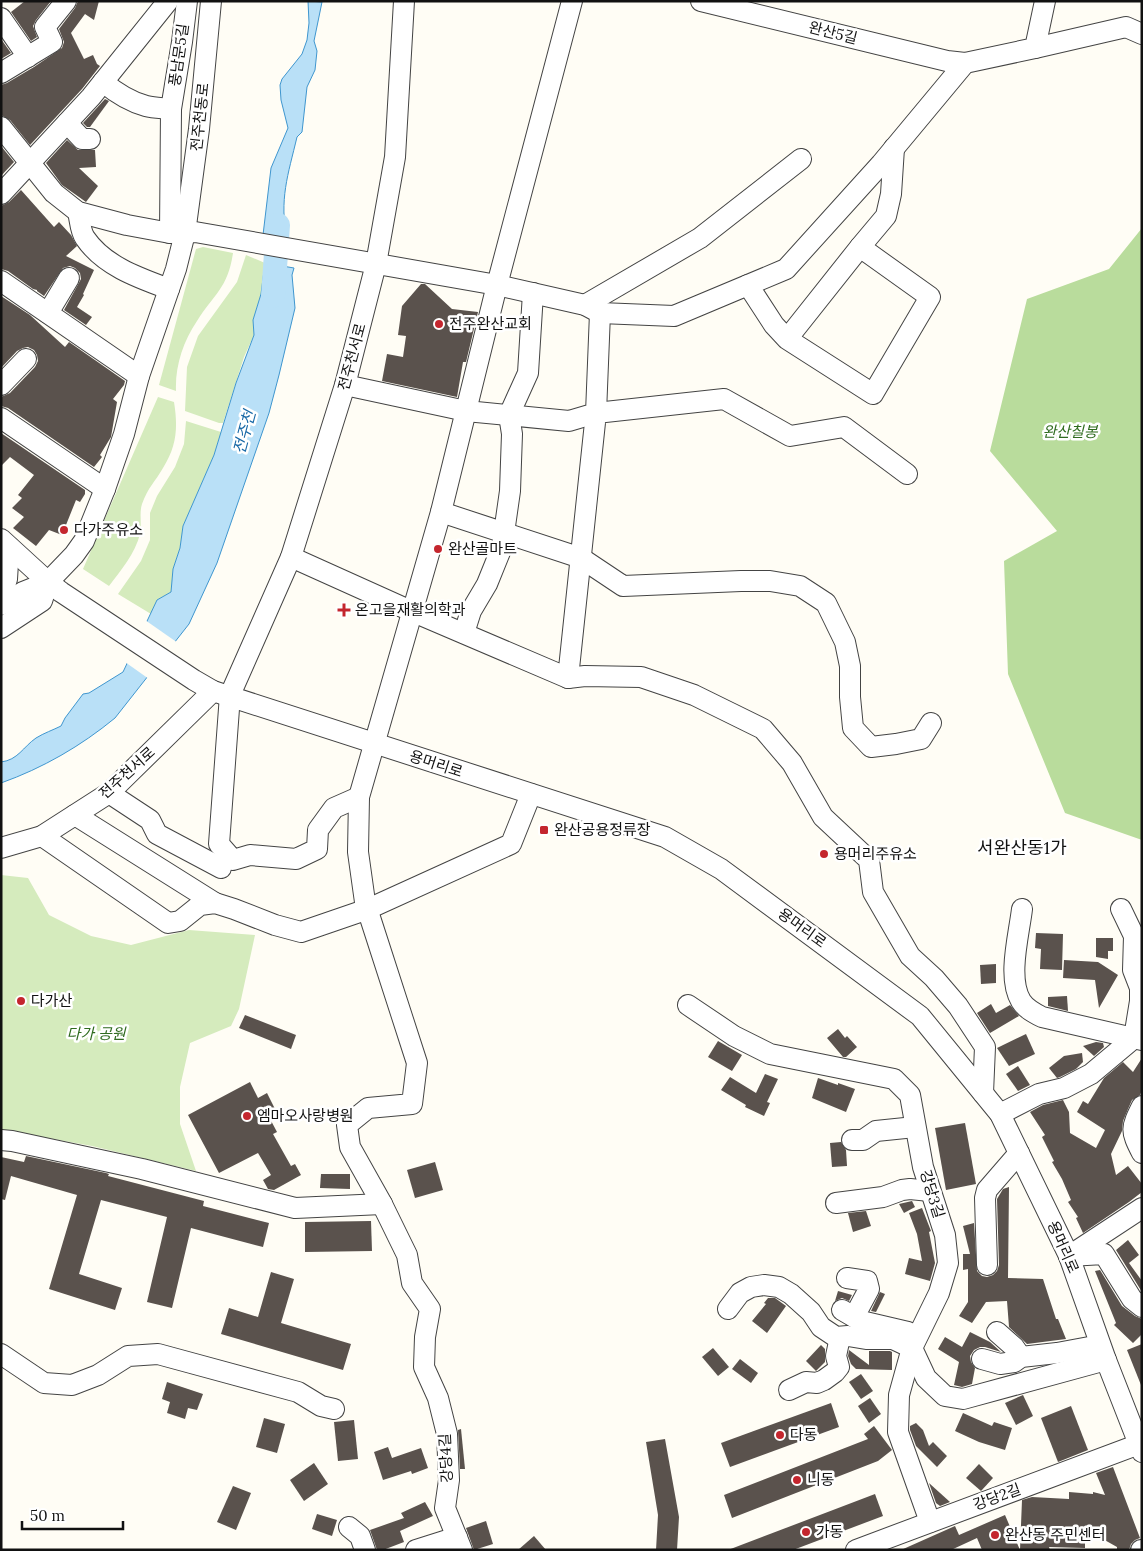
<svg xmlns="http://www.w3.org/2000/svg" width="1143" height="1551" font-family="Lora,'Noto Sans KR',serif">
<rect width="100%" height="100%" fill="#fffdf5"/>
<!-- green -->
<g fill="#d5ebbd">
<path d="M203 247 233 253C228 288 214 294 197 321 183 342 175 366 176 391L159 385 196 249Z"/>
<polygon points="246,255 265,263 261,294 253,320 254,335 244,357 223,423 219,423 185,411 187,367 198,336 237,282"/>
<path d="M158 397 174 402C178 427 177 446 163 468 155 482 148 487 142 504 139 513 142 524 140 534 135 554 121 570 109 586L83 569Z"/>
<polygon points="186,421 221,432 214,455 183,526 180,548 173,569 171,592 157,600 151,614 118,594 141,561 150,540 150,513 157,496 175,467 184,444"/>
<polygon points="1,875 28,878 49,915 91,936 131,945 189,930 255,935 239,1009 231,1026 190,1043 180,1087 180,1124 196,1171 92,1146 48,1138 1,1134"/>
</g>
<!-- forest -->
<polygon fill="#b9dc9c" points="1142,228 1142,840 1065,813 1008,674 1004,561 1057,531 990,451 1027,299 1109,269"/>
<!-- water -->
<g fill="#b9e0f7" stroke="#3f96cf">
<path d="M308 1 322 2 314 41 317 51 315 70 307 87 302 132 297 137C288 175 279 199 287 240L263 235 271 168 288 128 281 100 280 85 282 79 302 54 307 40 309 23Z"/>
<path d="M265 263 294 268 292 275 295 308 279 375 269 413 217 563 189 624 115 718C81 746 43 768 1 783V762C18 760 23 747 36 738 44 733 53 730 61 726L65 718 83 694 89 693 123 672 157 600 171 592 173 569 180 548 183 526 214 455 236 383 254 335 253 320 261 294Z"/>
</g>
<!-- pier -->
<polygon fill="#fffdf5" points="145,620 178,643 149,679 125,662"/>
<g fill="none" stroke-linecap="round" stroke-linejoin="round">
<!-- river -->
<polyline stroke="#b9e0f7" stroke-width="24" points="273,296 278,225"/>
</g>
<!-- building -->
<g fill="#5a524d">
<polygon points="25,1 51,1 36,20 33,26 37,37 31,41 11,12"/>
<polygon points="78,1 99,1 94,20 85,14 71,33 84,59 93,55 97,64 100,66 82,89 30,145 10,120 1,115 1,85 7,83 34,67 62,48 64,42 59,29 75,8"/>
<polygon points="1,39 11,53 1,59"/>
<polygon points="105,99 109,101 90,127 87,127 83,123"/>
<polygon points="67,140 78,150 95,150 96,167 79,168 98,186 86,202 62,185 46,163"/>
<polygon points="1,146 14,162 1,176"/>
<polygon points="21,190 54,227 59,222 71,235 77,246 66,256 94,270 83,294 84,295 77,307 92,317 86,325 64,310 81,279 80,273 75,268 70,266 63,268 44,296 37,291 37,290 33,289 8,271 1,269 1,206 9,202"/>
<polygon points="421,284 425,284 452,309 478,312 466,362 463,362 457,397 382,381 387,354 403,357 406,336 398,335 402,306"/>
<polygon points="1,296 30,315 65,347 69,342 125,381 124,385 113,399 117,402 111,437 100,455 102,457 94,467 8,408 1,406 1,397 10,393 35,367 38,361 37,355 34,350 28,347 23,348 17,351 1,368"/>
<polygon points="1,433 85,490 85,494 80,502 76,500 62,535 49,530 36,546 13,528 24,517 12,508 22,498 18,495 34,475 10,457 1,466"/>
<polygon points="1036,933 1063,934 1062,970 1040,969 1041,949 1035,948"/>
<polygon points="1096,938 1113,938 1113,951 1108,951 1108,959 1096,957"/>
<polygon points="1064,960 1098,962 1118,975 1099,1008 1095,980 1063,978"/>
<polygon points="996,964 996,983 981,984 980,965"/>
<polygon points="1067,996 1068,1011 1048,1006 1048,997"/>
<polygon points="991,1004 996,1013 1010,1005 1019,1016 990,1033 977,1013"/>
<polygon points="245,1015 296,1035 291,1049 239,1028"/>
<polygon points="838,1029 845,1038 847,1036 857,1047 846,1057 843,1057 827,1038"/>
<polygon points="1026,1034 1035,1054 1009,1066 997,1048"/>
<polygon points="718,1041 742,1055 732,1071 708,1057"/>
<polygon points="1096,1042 1103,1043 1104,1047 1094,1056 1083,1046"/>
<polygon points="1082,1053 1083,1062 1076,1069 1060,1077 1057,1078 1049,1068 1064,1056"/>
<polygon points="1142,1058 1142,1090 1140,1095 1132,1100 1128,1109 1123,1121 1122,1131 1111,1154 1116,1175 1128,1166 1142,1184 1142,1192 1129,1202 1083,1233 1076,1218 1078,1217 1068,1202 1071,1200 1062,1179 1052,1162 1054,1161 1042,1137 1045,1135 1030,1112 1043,1105 1063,1100 1069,1112 1070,1133 1096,1148 1105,1130 1077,1112 1083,1101 1088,1104 1104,1078 1123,1062 1133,1072"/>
<polygon points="1018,1066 1030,1085 1018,1091 1006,1074"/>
<polygon points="765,1074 778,1079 767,1102 770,1103 764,1116 745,1107 746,1105 721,1090 730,1077 756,1093"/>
<polygon points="818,1078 838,1085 838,1083 855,1089 846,1112 812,1098"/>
<polygon points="250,1082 258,1098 267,1093 276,1111 268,1115 277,1132 273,1134 291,1166 295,1164 301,1175 274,1190 268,1189 263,1180 271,1175 258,1153 219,1173 188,1115"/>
<polygon points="965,1123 976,1184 946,1190 935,1128"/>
<polygon points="841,1142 846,1150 847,1166 832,1167 830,1143"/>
<polygon points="26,1156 106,1173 109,1174 108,1176 204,1201 203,1206 269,1223 263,1247 191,1228 172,1308 147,1302 167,1217 101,1200 79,1274 122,1288 115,1310 49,1289 77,1195 11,1176 5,1200 1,1199 1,1157 24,1162"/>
<polygon points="435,1162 443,1190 415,1198 407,1170"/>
<polygon points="321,1174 350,1174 350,1189 320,1188"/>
<polygon points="1009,1187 1008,1278 1043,1279 1056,1319 1058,1319 1066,1339 1027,1344 1009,1327 1007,1301 986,1302 972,1323 959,1316 968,1302 968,1269 963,1270 963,1254 970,1254 963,1226 974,1223 977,1271 982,1276 987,1277 993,1275 997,1271 999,1265 997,1199 1003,1189"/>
<polygon points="912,1201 915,1207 904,1213 899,1204"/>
<polygon points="922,1208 931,1231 929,1232 935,1263 930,1281 905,1274 909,1258 922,1261 917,1234 909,1213"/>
<polygon points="866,1211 871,1226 853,1232 848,1213"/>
<polygon points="371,1221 372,1251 305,1252 305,1222"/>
<polygon points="1128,1240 1139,1255 1129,1263 1142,1281 1142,1292 1116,1250"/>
<polygon points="1100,1270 1122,1306 1135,1316 1142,1319 1142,1334 1133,1343 1114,1325 1116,1323 1095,1271"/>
<polygon points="271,1272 294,1279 281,1323 351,1344 343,1370 221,1334 229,1308 258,1317"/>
<polygon points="838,1291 852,1295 849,1301 842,1298 835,1301"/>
<polygon points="880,1292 885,1294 876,1312 871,1311"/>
<polygon points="768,1298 775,1298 786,1306 767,1333 752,1321 766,1304 764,1303"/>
<polygon points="970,1332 990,1342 1001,1352 985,1347 980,1347 974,1350 970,1356 971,1362 975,1368 972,1384 962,1387 954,1385 959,1362 938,1349 945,1337 962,1347"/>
<polygon points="1142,1344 1142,1385 1141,1385 1127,1350"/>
<polygon points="821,1345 825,1349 825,1362 816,1371 806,1361"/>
<polygon points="713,1348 729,1367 718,1376 702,1357"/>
<polygon points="849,1350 869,1365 869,1351 890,1351 892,1352 892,1370 856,1369 851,1364 848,1356"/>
<polygon points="740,1359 758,1373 751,1383 732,1369"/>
<polygon points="861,1374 873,1391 861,1399 849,1382"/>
<polygon points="167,1382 203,1394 197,1410 188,1408 185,1419 167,1413 170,1402 162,1399"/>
<polygon points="1023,1395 1033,1416 1016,1425 1005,1403"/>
<polygon points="870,1398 881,1414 869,1423 858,1406"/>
<polygon points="831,1403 839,1427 730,1467 721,1443"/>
<polygon points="1071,1406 1088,1450 1058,1462 1041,1418"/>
<polygon points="963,1413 992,1426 994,1422 1012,1428 1005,1450 979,1442 955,1431"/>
<polygon points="264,1418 285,1424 277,1453 256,1447"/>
<polygon points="354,1420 358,1459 338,1461 334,1422"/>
<polygon points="916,1423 923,1430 929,1446 933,1442 947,1456 937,1467 916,1446 910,1430 910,1426"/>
<polygon points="874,1426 892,1450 878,1461 732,1518 724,1495 868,1439 864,1434"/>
<polygon points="461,1429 465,1469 460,1469 458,1430"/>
<polygon points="665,1439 679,1517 677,1550 656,1550 658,1515 646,1442"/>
<polygon points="388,1447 392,1458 421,1448 428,1468 412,1474 411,1471 383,1480 374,1452"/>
<polygon points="314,1463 328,1484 304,1501 290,1480"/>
<polygon points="979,1464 993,1478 981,1491 966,1478"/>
<polygon points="1113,1467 1140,1538 1135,1540 1131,1544 1129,1550 1117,1550 1117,1547 1085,1529 1085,1548 1049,1547 1050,1550 982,1550 977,1538 951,1550 901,1550 955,1526 959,1535 1005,1515 1020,1550 1022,1500 1032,1497 1069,1499 1069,1492 1093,1494 1093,1492 1105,1495 1096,1473"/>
<polygon points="929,1483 950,1502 940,1506 936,1503"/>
<polygon points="233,1486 251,1493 236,1530 217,1522"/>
<polygon points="875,1494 883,1516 793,1550 728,1550"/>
<polygon points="425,1502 433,1516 400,1531 404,1542 383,1550 377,1550 370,1530 404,1518 401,1513"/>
<polygon points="317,1514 337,1520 332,1536 312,1529"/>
<polygon points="486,1521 493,1544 474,1550 466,1528"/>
<polygon points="534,1536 546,1550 518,1550"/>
</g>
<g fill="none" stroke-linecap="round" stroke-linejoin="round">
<defs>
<g id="minor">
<polyline points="701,1 947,61 965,63"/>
<polyline points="1,18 28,57"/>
<polyline points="1035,48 1126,27 1142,34"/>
<polyline points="1,73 52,42 45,27 66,1"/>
<path d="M103 82C115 92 131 102 146 106 154 108 163 108 171 109"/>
<polyline points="67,123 82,139 90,139"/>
<polyline points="1,127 54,193 78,212 127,225 170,233 195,232 497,285 585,305 600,313 674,316 786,269 881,164 965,63 1035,48 1045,1"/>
<polyline points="1,194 91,97 168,1"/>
<path d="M78 212C80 219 80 231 85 238 104 266 139 278 169 289"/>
<polyline points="170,233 171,109 182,42 187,1"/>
<polyline points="860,247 886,216 891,194 894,148"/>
<polyline points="1,281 139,376"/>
<polyline points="748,285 774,325 787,339 873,394 930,297 860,247 787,339"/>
<polyline points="585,305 700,238 801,159"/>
<polyline points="48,313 69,278"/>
<polyline points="1,385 26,359"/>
<polyline points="345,385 466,411 569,421 596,413 600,313"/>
<polyline points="1,418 105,489"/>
<polyline points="441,512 581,558 623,586 741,581 770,581 800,586 826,603 845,642 850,666 850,697 853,728 871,747 896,744 921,739 931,723"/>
<polyline points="1,539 48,582 61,592 194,680 213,691 665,837 721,869 920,1016 1000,1114 1069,1256 1106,1360 1142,1452"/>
<polyline points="291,557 411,611 568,678 596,413 724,399 790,436 844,427 907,474"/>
<polyline points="1,599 7,579 9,547"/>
<polyline points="1,605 23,592 48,582 74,555 84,541 105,489 124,434 139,376 176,269 185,233 199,129 211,1"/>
<polyline points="1,628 42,601 48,582"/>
<polyline points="464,633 471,611 487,584 502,547 510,491 511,462 512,434 509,415 528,373 533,293"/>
<polyline points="568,678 585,676 641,677 694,695 763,729 792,763 823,817 869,860 873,892 910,956 934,978 958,1006 985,1047 983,1093"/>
<polyline points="109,793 150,820 157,834 221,868"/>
<polyline points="359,797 334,808 318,830 317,849 296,859 250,855 233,860 219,844 230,695 291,557 345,385 376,264 395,157 404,1"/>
<polyline points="75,815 215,903"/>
<polyline points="42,836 168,923 180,921 200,905 215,903 234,909 275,925 301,932 368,909 511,844 531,794"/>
<polyline points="1,848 42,836 109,793 213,691"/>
<path d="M1022 909C1019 935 1007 978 1021 1001 1026 1009 1034 1013 1042 1017L1142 1040"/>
<polyline points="688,1005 734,1036 770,1054 894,1079 910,1095 923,1167 945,1235 948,1263 939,1293 912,1348 899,1395 898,1432 930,1522"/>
<path d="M1142 1106C1131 1128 1130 1130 1142 1153"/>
<polyline points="1000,1114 1039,1094 1064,1088 1091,1074 1134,1038 1140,1001 1140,988 1133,970 1134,936 1121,909"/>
<polyline points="1,1140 12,1141 142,1169 295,1208 382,1204"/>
<polyline points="852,1140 863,1140 876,1131 915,1127"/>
<polyline points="836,1203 883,1197 902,1190 910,1189 930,1191"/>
<polyline points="1069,1256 1104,1254 1132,1299 1142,1307"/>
<polyline points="1069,1256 1142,1208"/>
<polyline points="987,1265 985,1198 987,1190 1019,1153"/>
<polyline points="847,1278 867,1281 869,1289 854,1317"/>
<polyline points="728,1309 740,1293 751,1287 764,1285 779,1287 791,1294 811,1312 821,1327 836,1337 848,1336 866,1339 893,1339 912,1348 926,1378 945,1396 963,1399 1106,1360"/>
<polyline points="842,1310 861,1321 908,1332"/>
<polyline points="997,1332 1014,1347 1021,1357"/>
<polyline points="1,1354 44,1383 72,1385 98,1375 128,1356 158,1354 298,1392 321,1406 334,1409"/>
<polyline points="982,1359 1000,1364 1014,1362 1021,1357 1057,1353 1100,1345"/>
<polyline points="789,1390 806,1382 817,1383 824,1380 835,1372 839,1367 836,1356 840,1337"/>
<polyline points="349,1527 360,1536 365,1550"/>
<polyline points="416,1550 457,1537"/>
<polyline points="462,1550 445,1508 449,1480 447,1434 438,1398 424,1367 425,1337 430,1309 412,1283 407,1255 382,1204 350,1147 347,1125 368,1108 412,1104 417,1063 365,902 358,852 359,797 441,512 497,285 572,1"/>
<polyline points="856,1550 1142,1443"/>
<polyline points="1141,1550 1142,1550"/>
</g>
</defs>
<!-- minor casing -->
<use href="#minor" stroke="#444" stroke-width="22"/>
<!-- minor -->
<use href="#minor" stroke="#fff" stroke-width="20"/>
</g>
<!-- markers -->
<g fill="#c4262e" stroke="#fff" stroke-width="2">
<circle cx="439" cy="324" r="5"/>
<circle cx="64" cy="530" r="5"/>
<circle cx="438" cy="549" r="5"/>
<path d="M341.5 602.5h5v5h5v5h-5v5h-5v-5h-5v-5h5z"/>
<rect x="539" y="825" width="10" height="10" rx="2.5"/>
<circle cx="824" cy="854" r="5"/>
<circle cx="21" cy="1001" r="5"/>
<circle cx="247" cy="1116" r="5"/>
<circle cx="780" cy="1435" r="5"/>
<circle cx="797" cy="1480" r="5"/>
<circle cx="806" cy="1532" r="5"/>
<circle cx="995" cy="1535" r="5"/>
</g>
<g text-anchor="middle" stroke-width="5" stroke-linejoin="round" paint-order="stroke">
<!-- street labels -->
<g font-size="15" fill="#111" stroke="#fff">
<text transform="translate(833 33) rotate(14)" y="5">완산5길</text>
<text transform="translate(179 55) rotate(-82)" y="5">풍남문5길</text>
<text transform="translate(200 117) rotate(-84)" y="5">전주천동로</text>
<text transform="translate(352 357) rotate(-75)" y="5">전주천서로</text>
<text transform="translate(436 764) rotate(18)" y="5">용머리로</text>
<text transform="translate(127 773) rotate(-42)" y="5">전주천서로</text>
<text transform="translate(802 928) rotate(36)" y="5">용머리로</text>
<text transform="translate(932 1194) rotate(73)" y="5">강당3길</text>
<text transform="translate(1063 1247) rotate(66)" y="5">용머리로</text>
<text transform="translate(446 1458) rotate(-93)" y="5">강당4길</text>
<text transform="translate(997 1497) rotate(-20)" y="5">강당2길</text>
</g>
<!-- poi labels -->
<g font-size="15" fill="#111" stroke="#fff" text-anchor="start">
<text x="449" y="329">전주완산교회</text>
<text x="74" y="535">다가주유소</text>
<text x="448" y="554">완산골마트</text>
<text x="355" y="615">온고을재활의학과</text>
<text x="554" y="835">완산공용정류장</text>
<text x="834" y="859">용머리주유소</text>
<text x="31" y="1006">다가산</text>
<text x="257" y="1121">엠마오사랑병원</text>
<text x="790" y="1440">다동</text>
<text x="807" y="1485">니동</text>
<text x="816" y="1537">가동</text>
<text x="1005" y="1540">완산동 주민센터</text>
</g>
<!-- park labels -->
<g font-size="15" font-style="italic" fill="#2f6b1f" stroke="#fff">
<text x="1070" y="437">완산칠봉</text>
<text x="96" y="1039">다가 공원</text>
</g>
<!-- water labels -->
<g font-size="16" font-style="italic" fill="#1768a6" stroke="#fff">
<text transform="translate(244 432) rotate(-75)" y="6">전주천</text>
</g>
<!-- quarter labels -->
<g font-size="18" fill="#111" stroke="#fff">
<text x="1022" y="854">서완산동1가</text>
</g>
</g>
<!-- border -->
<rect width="1143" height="1551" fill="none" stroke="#111111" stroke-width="5"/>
<!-- scale -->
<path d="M22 1521v8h101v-8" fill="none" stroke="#111111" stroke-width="2.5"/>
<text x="30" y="1521" font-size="15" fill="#111111" stroke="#ffffff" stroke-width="4" paint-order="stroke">50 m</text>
</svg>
